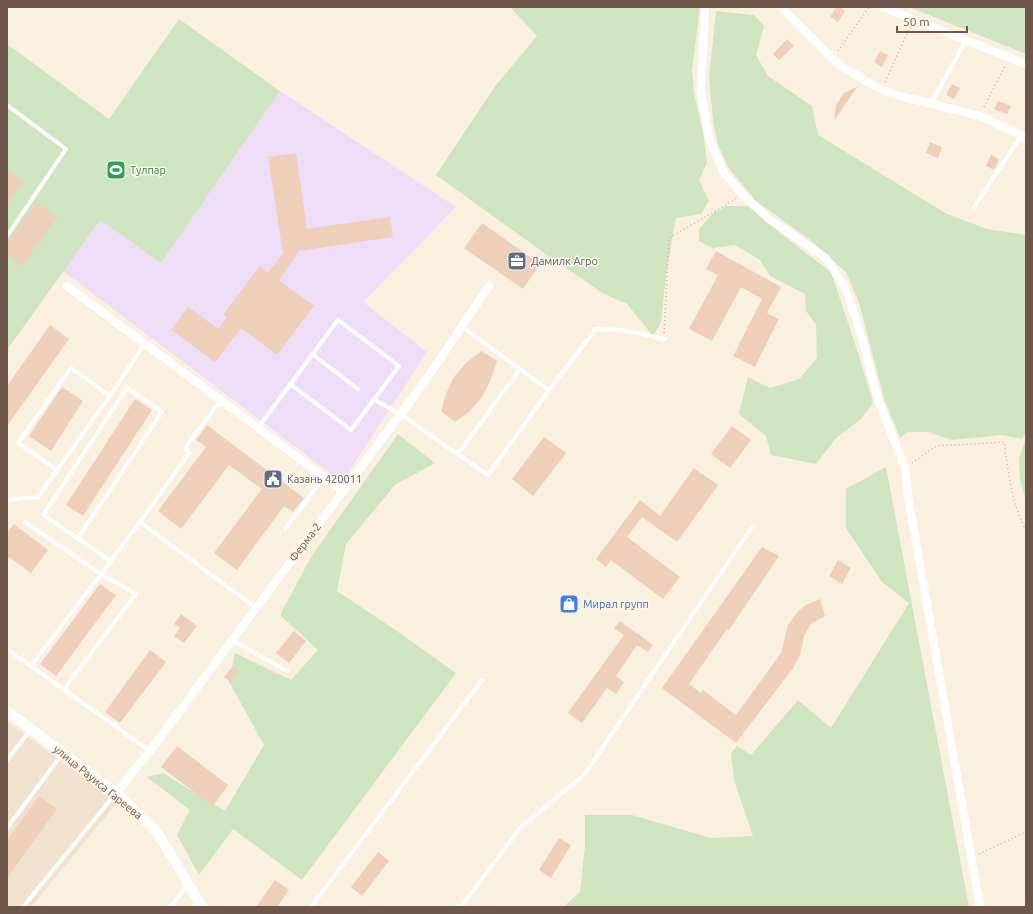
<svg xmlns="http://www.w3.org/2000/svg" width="1033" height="914" font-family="Ubuntu,sans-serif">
<rect width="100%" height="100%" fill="#faf0e0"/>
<!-- residential -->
<polygon fill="#f1e2cf" points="7,721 89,782 116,804 31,907 7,907"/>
<!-- education -->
<polygon fill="#edddf6" points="280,91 456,207 363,302 427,352 342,482 63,271 100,220 161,263"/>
<!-- green -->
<g fill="#cfe5c1">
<polygon points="510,7 700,7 692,71 694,93 703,132 707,163 699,180 709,201 701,214 676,218 666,275 661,322 653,336 627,304 604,294 554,260 436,175 496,85 537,36"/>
<polygon points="909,7 1026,7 1026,54"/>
<polygon points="716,11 754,15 764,26 756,55 768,76 812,106 818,135 947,214 987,229 1026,235 1026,432 1022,439 1002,435 952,440 929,432 908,432 900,438 884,398 859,303 846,272 809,239 756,201 728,167 718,145 713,121 709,78"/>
<polygon points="179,19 280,91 161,263 100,220 7,350 7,44 109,119"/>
<polygon points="727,206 748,206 780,233 831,272 861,362 873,403 861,419 836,438 816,464 771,455 766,436 739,414 748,377 770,388 799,379 817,358 816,325 806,311 805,294 770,276 760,260 735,245 712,248 699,241 699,229 714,212"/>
<polygon points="398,434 435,463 395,485 346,544 337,591 394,629 456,673 302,880 233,829 199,875 177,835 190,810 147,777 163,773 225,811 264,745 229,682 235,653 291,680 318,650 280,615 311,557"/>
<polygon points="1026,439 1026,500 1020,480 1019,458"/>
<polygon points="886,467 969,907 563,907 580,892 585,846 585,815 632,815 711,838 753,836 734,780 731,753 737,746 751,755 798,700 831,728 909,603 882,582 846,528 846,489"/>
</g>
<!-- building -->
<g fill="#edcfba">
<polygon points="836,7 839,7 845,11 838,22 830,17"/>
<polygon points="787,39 794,46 779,60 773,54"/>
<polygon points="880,51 888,55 882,67 874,62"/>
<polygon points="952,84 960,88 954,99 946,95"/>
<polygon points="857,87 834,121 836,105 844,93"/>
<polygon points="998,101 1011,106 1007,114 994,109"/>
<polygon points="930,142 942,147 938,158 926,153"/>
<polygon points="296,153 307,229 390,217 393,237 299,251 279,280 314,306 277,355 241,328 215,362 171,330 188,307 218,329 227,317 223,315 260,266 268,273 283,253 268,157"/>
<polygon points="991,155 999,159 994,170 986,166"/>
<polygon points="7,170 23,181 7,205"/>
<polygon points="36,202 57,217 22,266 7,255 7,243"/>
<polygon points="482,223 540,264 523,289 464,248"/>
<polygon points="716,251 781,287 767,313 779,319 755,367 733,356 762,299 741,287 712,341 689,329 718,275 706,269"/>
<polygon points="50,325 69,339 7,426 7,386"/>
<polygon points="482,351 497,361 491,379 483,396 469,412 455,422 441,411 446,394 454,377 466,363"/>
<polygon points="62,387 83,401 51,451 29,436"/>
<polygon points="135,399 152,410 83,516 66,505"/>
<polygon points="207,425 304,498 293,512 284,506 237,570 214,553 262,489 229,465 181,529 158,511 206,447 196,440"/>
<polygon points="732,426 751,440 730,468 711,454"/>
<polygon points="544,437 566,453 533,496 512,479"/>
<polygon points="694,468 718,485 677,542 642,517 627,537 680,577 663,599 611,560 606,567 596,559 640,500 660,516"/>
<polygon points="14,524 48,550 31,573 7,556 7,533"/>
<polygon points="762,547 779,556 729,630 727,629 689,684 701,693 703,690 736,715 781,653 788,625 798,611 806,605 820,599 825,616 814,622 810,625 804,636 801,652 794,667 736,743 662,688"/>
<polygon points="838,560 851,568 842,584 829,576"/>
<polygon points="100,584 116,595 56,676 40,664"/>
<polygon points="181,614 197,626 184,643 174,636 180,628 174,624"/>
<polygon points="620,621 653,645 648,652 637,645 616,676 624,682 616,694 607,688 582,723 568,713 624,635 614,628"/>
<polygon points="294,631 306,641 289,663 276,653"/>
<polygon points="150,650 166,662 120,723 105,712"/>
<polygon points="233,666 239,671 231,682 224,677"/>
<polygon points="177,746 228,785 213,806 161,767"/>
<polygon points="39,796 57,809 7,878 7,841"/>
<polygon points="559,838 571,845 551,878 539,870"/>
<polygon points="378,852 389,861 362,896 351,887"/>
<polygon points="275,880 289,890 277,907 256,907"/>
</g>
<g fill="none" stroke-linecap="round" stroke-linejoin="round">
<!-- path -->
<g stroke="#d1b29e" stroke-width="1.5" stroke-dasharray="1 3" stroke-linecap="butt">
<polyline points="838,51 869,7"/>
<polyline points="885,82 910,27"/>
<polyline points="984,107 1006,64"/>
<polyline points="664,333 669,238 736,199"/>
<path d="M912 463 936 446 1004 442C1008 469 1012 506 1026 530"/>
<polyline points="979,854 1026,832"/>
</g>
<!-- service -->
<g stroke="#fff" stroke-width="4">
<polyline points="931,104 966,40"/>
<polyline points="7,105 66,149 7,236"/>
<polyline points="974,207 1021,136"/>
<polyline points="462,327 549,390 596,329 623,330 664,339"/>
<polyline points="312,354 358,389"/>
<polyline points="110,396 57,470 18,443 71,368 110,396 145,343"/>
<polyline points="373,399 400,414 488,475 549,390"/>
<polyline points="258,428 338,320 399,366 351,430 290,384"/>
<polyline points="458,454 520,369"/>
<polyline points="7,500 38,497 57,470"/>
<polyline points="25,522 101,574 140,522 256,608"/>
<polyline points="140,522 189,453 185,448 221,400"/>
<polyline points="285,529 324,477"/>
<polyline points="78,538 162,412 127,388 43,515 111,561"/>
<polyline points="232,640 287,671"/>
<polyline points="7,649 150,751"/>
<polyline points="31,666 101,574 136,594 64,689"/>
<polyline points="7,760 31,729"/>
<polyline points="7,828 62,754"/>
<polyline points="23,907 116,793"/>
<polyline points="171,907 188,884"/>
<polyline points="311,907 482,680"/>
<polyline points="461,907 521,827 584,775 752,527"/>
</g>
<!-- minor -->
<g stroke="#fff" stroke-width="8">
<polyline points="705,7 701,93 709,138 724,173 743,195 769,219 826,258 845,287 859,328 878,399 905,468 908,496 980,907"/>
<polyline points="781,7 833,59 844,68 882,90 900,96 980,116 1017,133 1026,139"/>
<polyline points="882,7 1026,64"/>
<polyline points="67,286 343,491"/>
<polyline points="116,793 150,751 428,377 489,286"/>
</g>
<!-- tertiary -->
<polyline stroke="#fff" stroke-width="10" points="7,711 116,793 140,815 157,832 202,907"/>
</g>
<!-- icons -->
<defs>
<symbol id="stadium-square" viewBox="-11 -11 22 22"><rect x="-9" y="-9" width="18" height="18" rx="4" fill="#2e9e5b" stroke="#fdf4e6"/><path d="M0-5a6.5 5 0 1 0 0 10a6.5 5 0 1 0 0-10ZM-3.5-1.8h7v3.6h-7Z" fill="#fff"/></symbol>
<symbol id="office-square" viewBox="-11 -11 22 22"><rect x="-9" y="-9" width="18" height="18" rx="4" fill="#5c6f8a" stroke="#fdf4e6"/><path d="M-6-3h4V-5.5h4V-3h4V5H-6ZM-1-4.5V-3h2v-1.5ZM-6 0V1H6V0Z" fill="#fff"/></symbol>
<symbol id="civic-square" viewBox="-11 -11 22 22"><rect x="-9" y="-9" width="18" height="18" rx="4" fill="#5c6f8a" stroke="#fdf4e6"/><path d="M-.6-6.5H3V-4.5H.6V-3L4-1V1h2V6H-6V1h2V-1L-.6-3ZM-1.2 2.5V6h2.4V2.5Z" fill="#fff"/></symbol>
<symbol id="shop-square" viewBox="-11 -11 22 22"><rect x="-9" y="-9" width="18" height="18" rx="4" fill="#3f7fe0" stroke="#fdf4e6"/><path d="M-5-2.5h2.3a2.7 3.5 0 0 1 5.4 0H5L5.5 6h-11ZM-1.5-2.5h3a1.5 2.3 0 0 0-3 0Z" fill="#fff"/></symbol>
</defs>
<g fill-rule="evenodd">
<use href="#stadium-square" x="105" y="159" width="22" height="22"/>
<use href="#office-square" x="506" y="250" width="22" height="22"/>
<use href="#civic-square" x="262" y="468" width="22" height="22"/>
<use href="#shop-square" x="558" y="593" width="22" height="22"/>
</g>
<g text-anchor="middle" stroke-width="3" stroke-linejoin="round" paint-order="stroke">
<!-- leisure labels -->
<g font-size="11" fill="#27864d" stroke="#fdf4e6" text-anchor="start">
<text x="130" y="174">Тулпар</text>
</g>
<!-- service labels -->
<g font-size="11" fill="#4e5e75" stroke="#fdf4e6" text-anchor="start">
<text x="531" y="265">Дамилк Агро</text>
<text x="287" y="483">Казань 420011</text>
</g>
<!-- street labels -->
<g font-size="11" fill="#6e574a" stroke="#fdf4e6">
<text transform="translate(305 542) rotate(-53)" y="4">Ферма-2</text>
<text transform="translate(98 782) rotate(39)" y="4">улица Рауиса Гареева</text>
</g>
<!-- shop labels -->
<g font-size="11" fill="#366cbe" stroke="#fdf4e6" text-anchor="start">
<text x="583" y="608">Мирал групп</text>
</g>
</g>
<!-- border -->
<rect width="1033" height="914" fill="none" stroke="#6e574a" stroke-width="16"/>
<!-- scale -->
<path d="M897 26v6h70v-6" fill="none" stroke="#6e574a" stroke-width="2"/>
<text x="903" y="26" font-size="12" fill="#6e574a" stroke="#fdf4e6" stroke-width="3" paint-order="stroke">50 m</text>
</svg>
